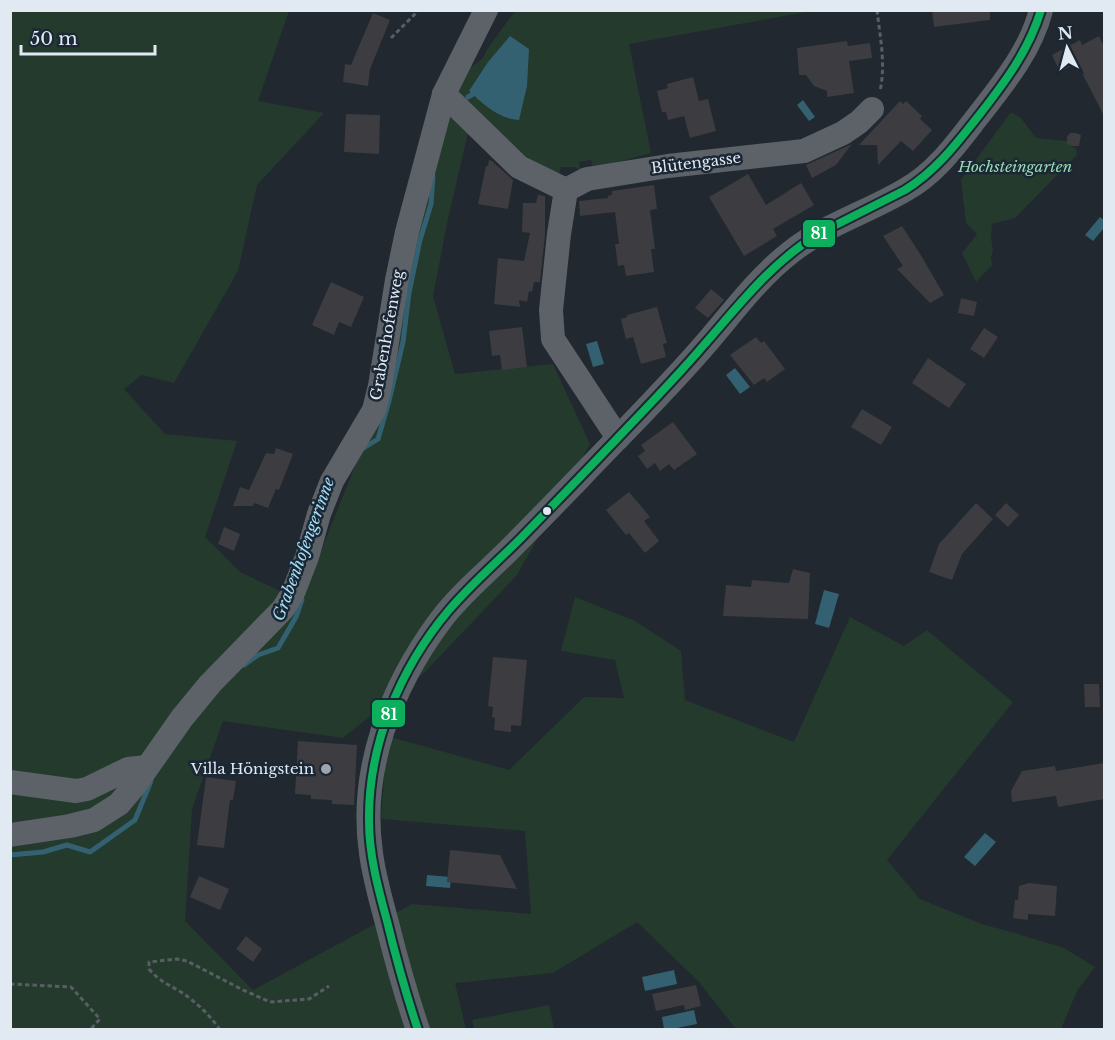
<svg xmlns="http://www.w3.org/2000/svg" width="1115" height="1040" font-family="'Libre Baskerville',serif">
<rect width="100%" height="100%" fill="#21282f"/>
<!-- green -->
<g fill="#233a2d">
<polygon points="10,11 289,11 258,101 324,113 257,185 238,271 174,383 142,375 124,389 165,434 237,441 205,537 240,572 301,601 381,401 397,280 462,74 483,58 488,48 515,11 812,11 629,44 651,153 593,169 591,160 579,162 580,170 574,167 561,167 559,176 469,128 448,219 433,296 455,374 553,364 590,444 517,575 425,672 343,738 223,721 192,809 185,921 253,990 412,904 531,914 525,831 381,819 387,736 509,770 584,697 624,698 615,660 561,651 575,597 635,621 681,651 685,700 794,742 850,617 904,646 927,630 1013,702 887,860 920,899 982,924 1018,934 1064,948 1095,967 1077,991 1061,1029 736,1029 698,981 637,922 553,973 455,983 466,1029 11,1029"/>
<polygon points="1011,112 1021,118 1036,138 1067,141 1069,144 1076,149 1077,155 1015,218 992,224 991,238 993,250 991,257 992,265 976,282 962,253 977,234 966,223 961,180"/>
<polygon points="549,1005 554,1029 474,1029 472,1020"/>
</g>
<!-- water -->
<g fill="#336171">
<path d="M510 36 529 49 527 86 519 120C499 119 483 104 469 91L488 62Z"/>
<polygon points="803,100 815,117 809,121 797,105"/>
<polygon points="1100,217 1104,220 1104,228 1093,241 1085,235"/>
<polygon points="597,341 604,364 593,367 586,344"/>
<polygon points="735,368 750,387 740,394 726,375"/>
<polygon points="824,590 839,594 829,628 815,624"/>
<polygon points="985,833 996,842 975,866 964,857"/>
<polygon points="427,875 451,877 450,888 426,886"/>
<polygon points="674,970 677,984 645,991 642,977"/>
<polygon points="694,1010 697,1024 672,1029 664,1029 662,1017"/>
</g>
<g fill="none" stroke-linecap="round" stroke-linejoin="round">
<!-- stream -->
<g stroke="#336171" stroke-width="5">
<polyline points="468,97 478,91"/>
<polyline points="362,449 378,439 389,401 403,342 409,293 420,240 431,204 433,176"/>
<polyline points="244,665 258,655 278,648 296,617 302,600"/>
<polyline points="10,855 43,852 67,845 90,852 135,820 151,781"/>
</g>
</g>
<!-- building -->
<g fill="#3d3c41">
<polygon points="932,10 990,10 990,20 934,27"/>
<polygon points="373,13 390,20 370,69 368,86 343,82 345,64 351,65"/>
<polygon points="1099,36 1104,47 1104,116 1077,63 1060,72 1052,55 1080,40 1082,45"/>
<polygon points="847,41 848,46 870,43 872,58 849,61 854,93 827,97 827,91 814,86 806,75 799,75 797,48"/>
<polygon points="693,77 699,101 708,99 716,131 690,138 684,116 668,120 666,112 662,112 657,91 668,88 667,84"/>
<polygon points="900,101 903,104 906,101 922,116 920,119 932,130 913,151 901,141 878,165 877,145 859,145"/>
<polygon points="346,114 380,115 379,154 344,152"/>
<polygon points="1070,133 1076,133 1081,135 1079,146 1072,146 1067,144 1067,137"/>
<polygon points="852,144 836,165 812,178 806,165"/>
<polygon points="489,160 492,161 513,180 508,209 478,204 486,166 488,166"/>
<polygon points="748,174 766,205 801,183 814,205 773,229 777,236 744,256 709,197"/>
<polygon points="654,185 657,209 650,210 655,249 651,249 654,272 626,276 624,265 618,266 615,244 619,244 615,212 580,216 579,201 608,198 608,196 612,195 612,191"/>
<polygon points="538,195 545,196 545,235 540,282 534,282 532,292 529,291 527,302 519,300 520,307 494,304 498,258 524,261 530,233 522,232 523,203 536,203"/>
<polygon points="902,226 922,257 944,295 930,303 897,269 903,266 883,236"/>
<polygon points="331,282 364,297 351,327 339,322 334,335 312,325"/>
<polygon points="711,289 724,300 708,318 695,308"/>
<polygon points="961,298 977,302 974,316 958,313"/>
<polygon points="657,307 667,343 663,344 666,357 641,364 633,337 626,339 621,319 627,317 627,315"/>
<polygon points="522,327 527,367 502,370 500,355 492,356 489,331"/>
<polygon points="984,328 998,337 984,358 970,349"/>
<polygon points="756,337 761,343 764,341 785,369 767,382 764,378 754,385 730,355"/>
<polygon points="928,358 966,384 949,408 912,383"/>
<polygon points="862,409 892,427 881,445 851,427"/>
<polygon points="673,422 697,454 674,470 669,464 660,471 655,463 647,469 638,456 645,451 641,445"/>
<polygon points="276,448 293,454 279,490 276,489 268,508 254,503 253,506 233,506 240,487 249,490 266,453 274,454"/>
<polygon points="629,492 650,517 644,521 659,541 645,553 629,533 626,535 606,510"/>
<polygon points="976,503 993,519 962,554 952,580 929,572 939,544"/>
<polygon points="1006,503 1019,515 1008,527 995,515"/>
<polygon points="224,527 240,534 234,551 218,544"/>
<polygon points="793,569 810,573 808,619 723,616 726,585 751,587 752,580 789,583"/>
<polygon points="493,657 527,660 521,726 511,725 511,732 494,730 495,718 492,717 493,707 488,706"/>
<polygon points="1084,684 1099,684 1100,707 1085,707"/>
<polygon points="298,741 357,745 354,805 332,804 332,800 311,799 311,795 295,794"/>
<polygon points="1104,763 1104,799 1058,807 1056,796 1012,802 1011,791 1022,771 1055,766 1056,771"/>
<polygon points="206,777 236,781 233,800 230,800 224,848 197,845"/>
<polygon points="450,850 500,855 517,889 447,882"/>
<polygon points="199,876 229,889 220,910 190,897"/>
<polygon points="1029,883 1057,886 1055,916 1028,914 1028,920 1013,918 1015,900 1018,900 1019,886"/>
<polygon points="246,936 262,949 253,962 236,949"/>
<polygon points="696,985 701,1006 685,1010 684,1005 656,1011 652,994"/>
</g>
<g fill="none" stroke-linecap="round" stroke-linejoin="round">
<!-- path -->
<g stroke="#595e64" stroke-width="3" stroke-dasharray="4.5 3" stroke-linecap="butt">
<path d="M877 10C880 37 886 64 880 91"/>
<polyline points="391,38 419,10"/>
<polyline points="10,984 71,987 100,1019 90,1030"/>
<path d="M220 1030C210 1015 196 1002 181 992 168 984 160 982 149 969V962L177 959 187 961 241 989 270 1002 309 999 329 986"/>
</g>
<!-- minor -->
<g stroke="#5c6267" stroke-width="24">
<polyline points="444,94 519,167 566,190"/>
<polyline points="566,190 587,179 668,166 804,151 843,133 859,122 872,109"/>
<polyline points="566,190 559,234 551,310 553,339 618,438"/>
<polyline points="10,782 76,791 87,789 128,769 147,767"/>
<polyline points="10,835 70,826 94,820 119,804 135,785 182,718 210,684 283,609 293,593 307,557 319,514 332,481 374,410 380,386 397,280 407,232 444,94 486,10"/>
<path d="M418 1030C406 995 396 959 387 923 381 900 374 877 371 853 359 770 391 687 440 621 459 595 485 574 508 551 545 514 581 476 617 439 646 409 675 379 702 348 731 315 756 279 791 252 825 225 868 212 905 190 936 173 957 143 978 116 1003 84 1031 50 1041 10"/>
</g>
<defs>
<path id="bus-1" d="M418 1030C406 994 396 958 387 921 378 888 369 855 369 821 368 745 400 668 449 610 471 584 497 562 521 538 558 500 594 463 630 425 655 399 680 373 703 346 740 304 770 264 818 234L905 190C936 171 957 143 980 114 1005 82 1029 50 1041 10"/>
</defs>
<!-- bus-1 casing -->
<use href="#bus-1" stroke="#1b2735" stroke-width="12"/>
<!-- bus-1 -->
<use href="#bus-1" stroke="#0daf5c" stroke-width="8"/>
</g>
<!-- markers -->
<circle fill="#e1e9f2" stroke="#1b2735" stroke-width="2" cx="547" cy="511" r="5"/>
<circle fill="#9ea5ae" stroke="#1b2735" stroke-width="2" cx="326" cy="769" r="6"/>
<g text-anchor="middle" stroke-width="5" stroke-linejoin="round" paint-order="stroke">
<!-- street labels -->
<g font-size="15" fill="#e1e9f2" stroke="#1b2735">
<text transform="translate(696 163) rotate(-7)" y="5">Blütengasse</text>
<text transform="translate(387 335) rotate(-80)" y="5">Grabenhofenweg</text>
</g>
<!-- park labels -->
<g font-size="15" font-style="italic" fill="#98dab1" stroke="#1b2735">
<text x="1015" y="172">Hochsteingarten</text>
</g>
<!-- poi labels -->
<g font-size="15" fill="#e1e9f2" stroke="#1b2735" text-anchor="end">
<text x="314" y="774">Villa Hönigstein</text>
</g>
<!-- water labels -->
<g font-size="16" font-style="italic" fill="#a2e2f8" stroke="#1b2735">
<text transform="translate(303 549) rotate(-70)" y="6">Grabenhofengerinne</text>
</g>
</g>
<g stroke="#1b2735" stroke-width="2">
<rect x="802" y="219" width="34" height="29" rx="6" fill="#0daf5c"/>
<rect x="371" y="699" width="35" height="29" rx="6" fill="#0daf5c"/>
</g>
<g font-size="16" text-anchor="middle" font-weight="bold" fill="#fff">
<text x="819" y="239">81</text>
<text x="389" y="720">81</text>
</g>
<!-- border -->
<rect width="1115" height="1040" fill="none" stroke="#e1e9f2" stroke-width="24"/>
<!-- north arrow -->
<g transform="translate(1067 48) rotate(354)" stroke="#1b2735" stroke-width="4.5" paint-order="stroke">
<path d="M0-4.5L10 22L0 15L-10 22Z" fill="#e1e9f2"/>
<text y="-9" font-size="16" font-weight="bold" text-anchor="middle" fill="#e1e9f2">N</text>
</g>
<!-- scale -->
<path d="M21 45v9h134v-9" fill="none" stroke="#e1e9f2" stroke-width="3"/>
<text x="30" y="45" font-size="18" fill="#e1e9f2" stroke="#1b2735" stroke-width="4.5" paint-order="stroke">50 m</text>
</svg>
